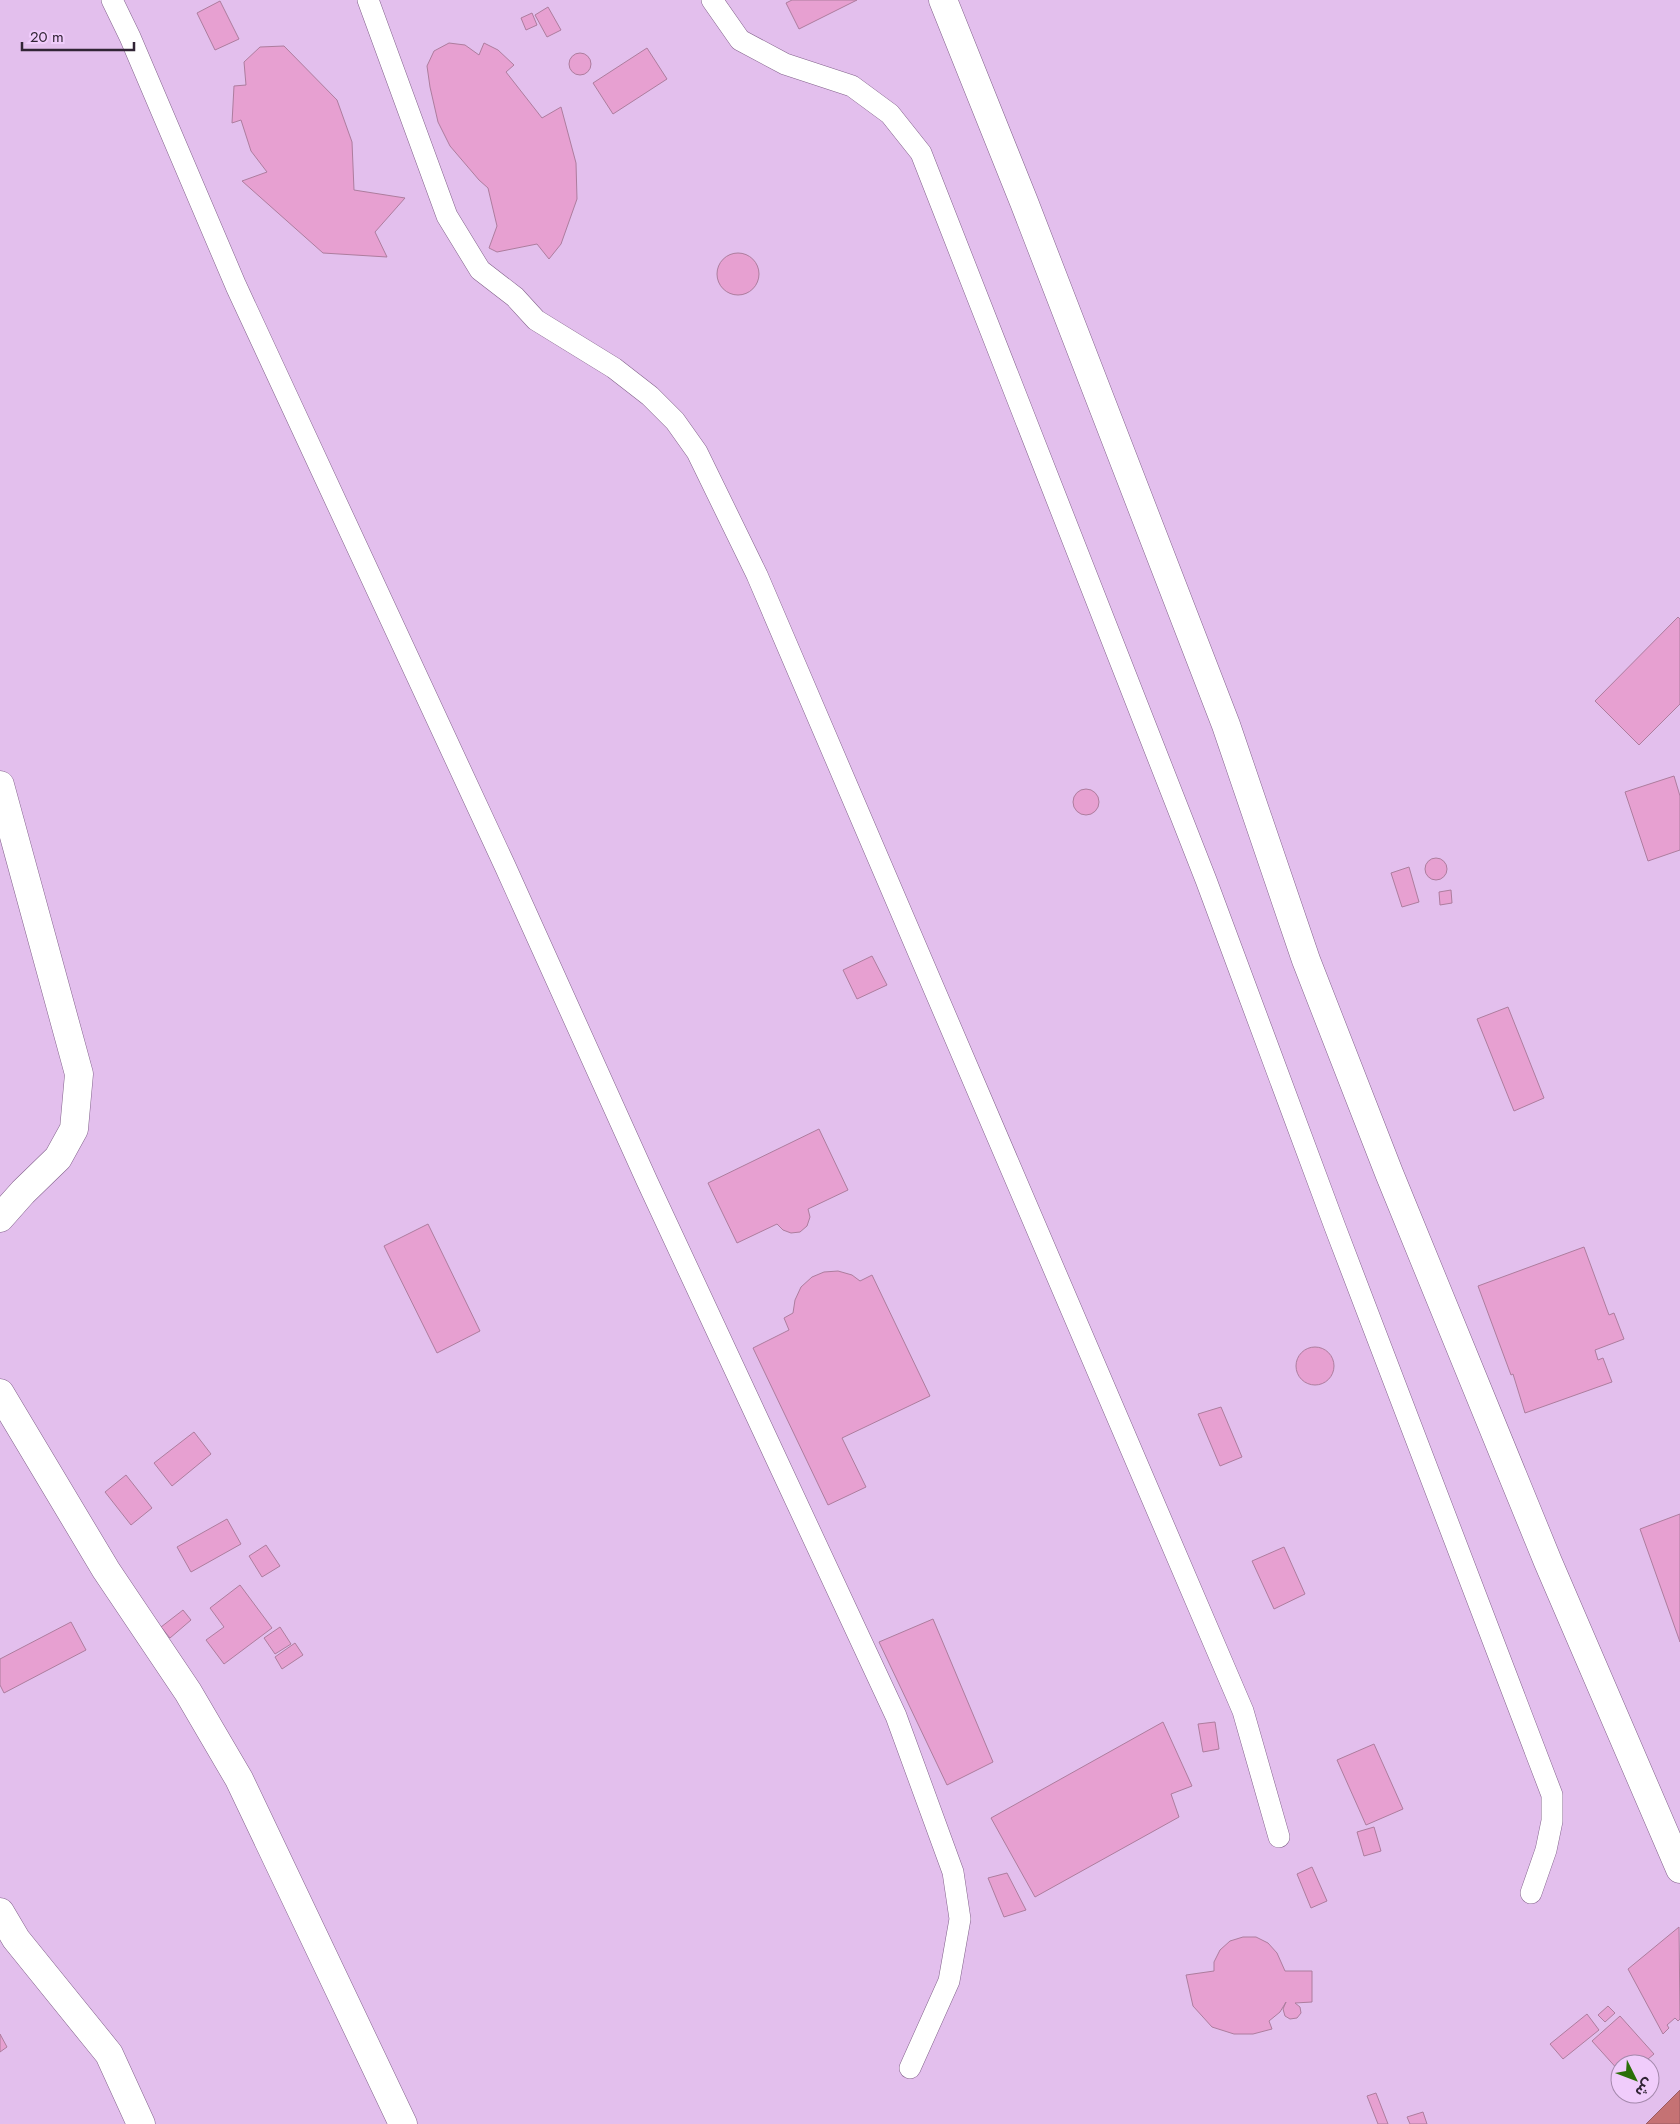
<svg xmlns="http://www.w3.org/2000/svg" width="1680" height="2124" font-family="Jost,'Noto Sans Arabic',sans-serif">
<rect width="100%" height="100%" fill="#e3bfed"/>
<!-- water -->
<polygon fill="#c57274" stroke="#995b61" points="1680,2090 1680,2124 1646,2124"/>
<!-- building -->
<g fill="#e7a0d1" stroke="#ad7d9e">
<polygon points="792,0 857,0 799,29 786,3"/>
<polygon points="220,1 239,39 215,50 197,13"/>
<polygon points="548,7 561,30 547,37 535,15"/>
<polygon points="532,13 537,25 526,30 521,18"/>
<polygon points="449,43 465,45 479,55 484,43 498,50 514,65 506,72 542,118 561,107 576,163 577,199 561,244 549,259 537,244 497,252 489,248 497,226 488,188 479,180 450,146 438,122 430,87 427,66 434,51"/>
<polygon points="284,46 337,100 352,142 354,190 405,198 375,232 387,257 323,253 242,181 267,172 251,151 241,120 232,123 234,86 246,85 244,62 260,47"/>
<polygon points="647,48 667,79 613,114 593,83"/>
<circle cx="580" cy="64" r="11"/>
<circle cx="738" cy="274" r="21"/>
<polygon points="1678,617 1680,619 1680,704 1639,745 1595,701"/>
<polygon points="1674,776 1680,796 1680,850 1648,861 1625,792"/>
<circle cx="1086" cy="802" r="13"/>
<circle cx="1436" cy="869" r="11"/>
<polygon points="1409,867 1419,902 1402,907 1391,873"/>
<polygon points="1451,890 1452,903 1440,905 1439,892"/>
<polygon points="872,956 887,985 857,999 843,970"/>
<polygon points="1508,1007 1544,1098 1514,1111 1477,1019"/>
<polygon points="819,1129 848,1190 808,1209 810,1217 807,1226 800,1232 791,1233 783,1230 777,1224 737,1243 708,1183"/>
<polygon points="428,1224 480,1331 437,1353 384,1246"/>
<polygon points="1584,1247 1609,1315 1614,1313 1624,1339 1595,1350 1598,1360 1603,1358 1612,1382 1525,1413 1513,1374 1511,1375 1478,1286"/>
<polygon points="838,1271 852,1275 860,1281 872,1275 930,1396 842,1438 866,1487 828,1505 753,1348 789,1330 784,1318 793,1313 795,1300 801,1287 812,1277 824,1272"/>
<circle cx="1315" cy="1366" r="19"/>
<polygon points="1221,1407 1242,1457 1220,1466 1198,1414"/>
<polygon points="194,1432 211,1454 172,1486 154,1463"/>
<polygon points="126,1475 152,1508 131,1525 105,1492"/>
<polygon points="1680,1514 1680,1642 1640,1529"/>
<polygon points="227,1519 241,1544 191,1572 177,1547"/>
<polygon points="266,1545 280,1566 262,1577 249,1556"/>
<polygon points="1284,1547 1305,1594 1274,1609 1252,1561"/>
<polygon points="240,1585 272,1628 224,1664 206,1640 224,1627 210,1608"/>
<polygon points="183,1610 191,1620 170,1638 161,1627"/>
<polygon points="933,1619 993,1762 947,1785 879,1642"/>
<polygon points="71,1622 86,1650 4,1693 0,1685 0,1659"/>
<polygon points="280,1627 291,1644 275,1654 264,1638"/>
<polygon points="295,1643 303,1655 282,1669 275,1657"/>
<polygon points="1163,1722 1192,1786 1171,1794 1179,1817 1035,1897 991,1818"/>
<polygon points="1215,1722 1219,1749 1203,1752 1198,1724"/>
<polygon points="1374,1744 1403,1809 1366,1825 1337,1760"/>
<polygon points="1374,1827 1381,1851 1364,1856 1357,1832"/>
<polygon points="1312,1867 1327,1901 1311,1908 1297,1874"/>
<polygon points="1007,1873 1026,1910 1004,1917 988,1878"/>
<polygon points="1679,1927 1680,2019 1678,2021 1675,2018 1667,2025 1669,2028 1663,2034 1628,1969"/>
<polygon points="1243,1937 1256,1937 1268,1943 1277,1953 1285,1971 1312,1971 1312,2002 1295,2003 1300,2007 1301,2013 1297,2018 1290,2019 1285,2016 1283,2009 1286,2002 1280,2012 1269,2021 1272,2029 1253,2034 1234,2034 1212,2027 1193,2006 1186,1975 1214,1971 1214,1962 1220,1950 1230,1941"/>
<polygon points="1608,2006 1615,2013 1605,2022 1598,2015"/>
<polygon points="1587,2014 1599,2030 1563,2059 1550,2044"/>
<polygon points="1620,2016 1654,2054 1642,2064 1620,2064 1620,2072 1592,2041"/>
<polygon points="0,2034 7,2047 0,2052"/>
<polygon points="1376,2093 1388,2124 1378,2124 1367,2096"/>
<polygon points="1423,2112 1427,2124 1410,2124 1407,2117"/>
</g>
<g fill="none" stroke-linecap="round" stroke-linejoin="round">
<defs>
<g id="lane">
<polyline points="112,0 130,37 236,286 505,866 647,1181 896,1716 953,1872 960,1919 949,1981 910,2068"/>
<polyline points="368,0 447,216 480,270 515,297 536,320 614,368 650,396 675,421 697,452 757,575 1243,1711 1279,1837"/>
<polyline points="712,0 740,40 785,64 852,86 890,114 921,153 1206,880 1335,1227 1552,1795 1552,1821 1546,1850 1531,1893"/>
</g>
<g id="street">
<polyline points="943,0 1024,202 1226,725 1306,960 1389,1173 1548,1562 1680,1869"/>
<polyline points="0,785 79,1074 74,1129 58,1158 23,1192 0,1218"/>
<polyline points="0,1393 106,1570 188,1692 239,1779 403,2124"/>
<polyline points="0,1912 16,1939 109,2054 141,2124"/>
</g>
</defs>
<!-- lane casing -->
<use href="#lane" stroke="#82628b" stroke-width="22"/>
<!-- street casing -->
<use href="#street" stroke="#82628b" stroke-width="29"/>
<!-- lane -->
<use href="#lane" stroke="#fff" stroke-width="21"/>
<!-- street -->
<use href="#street" stroke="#fff" stroke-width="28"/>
</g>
<!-- north arrow -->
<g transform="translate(1635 2079) rotate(132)"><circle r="24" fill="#f0ccfb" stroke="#a489ac"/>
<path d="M0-4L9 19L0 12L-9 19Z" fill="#2b6f09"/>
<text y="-8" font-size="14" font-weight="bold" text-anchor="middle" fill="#312435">ش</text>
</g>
<!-- scale -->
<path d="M22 42v8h112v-8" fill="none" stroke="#312435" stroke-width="2.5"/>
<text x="30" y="42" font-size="15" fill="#312435" stroke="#f0ccfb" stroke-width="4" paint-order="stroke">20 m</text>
</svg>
